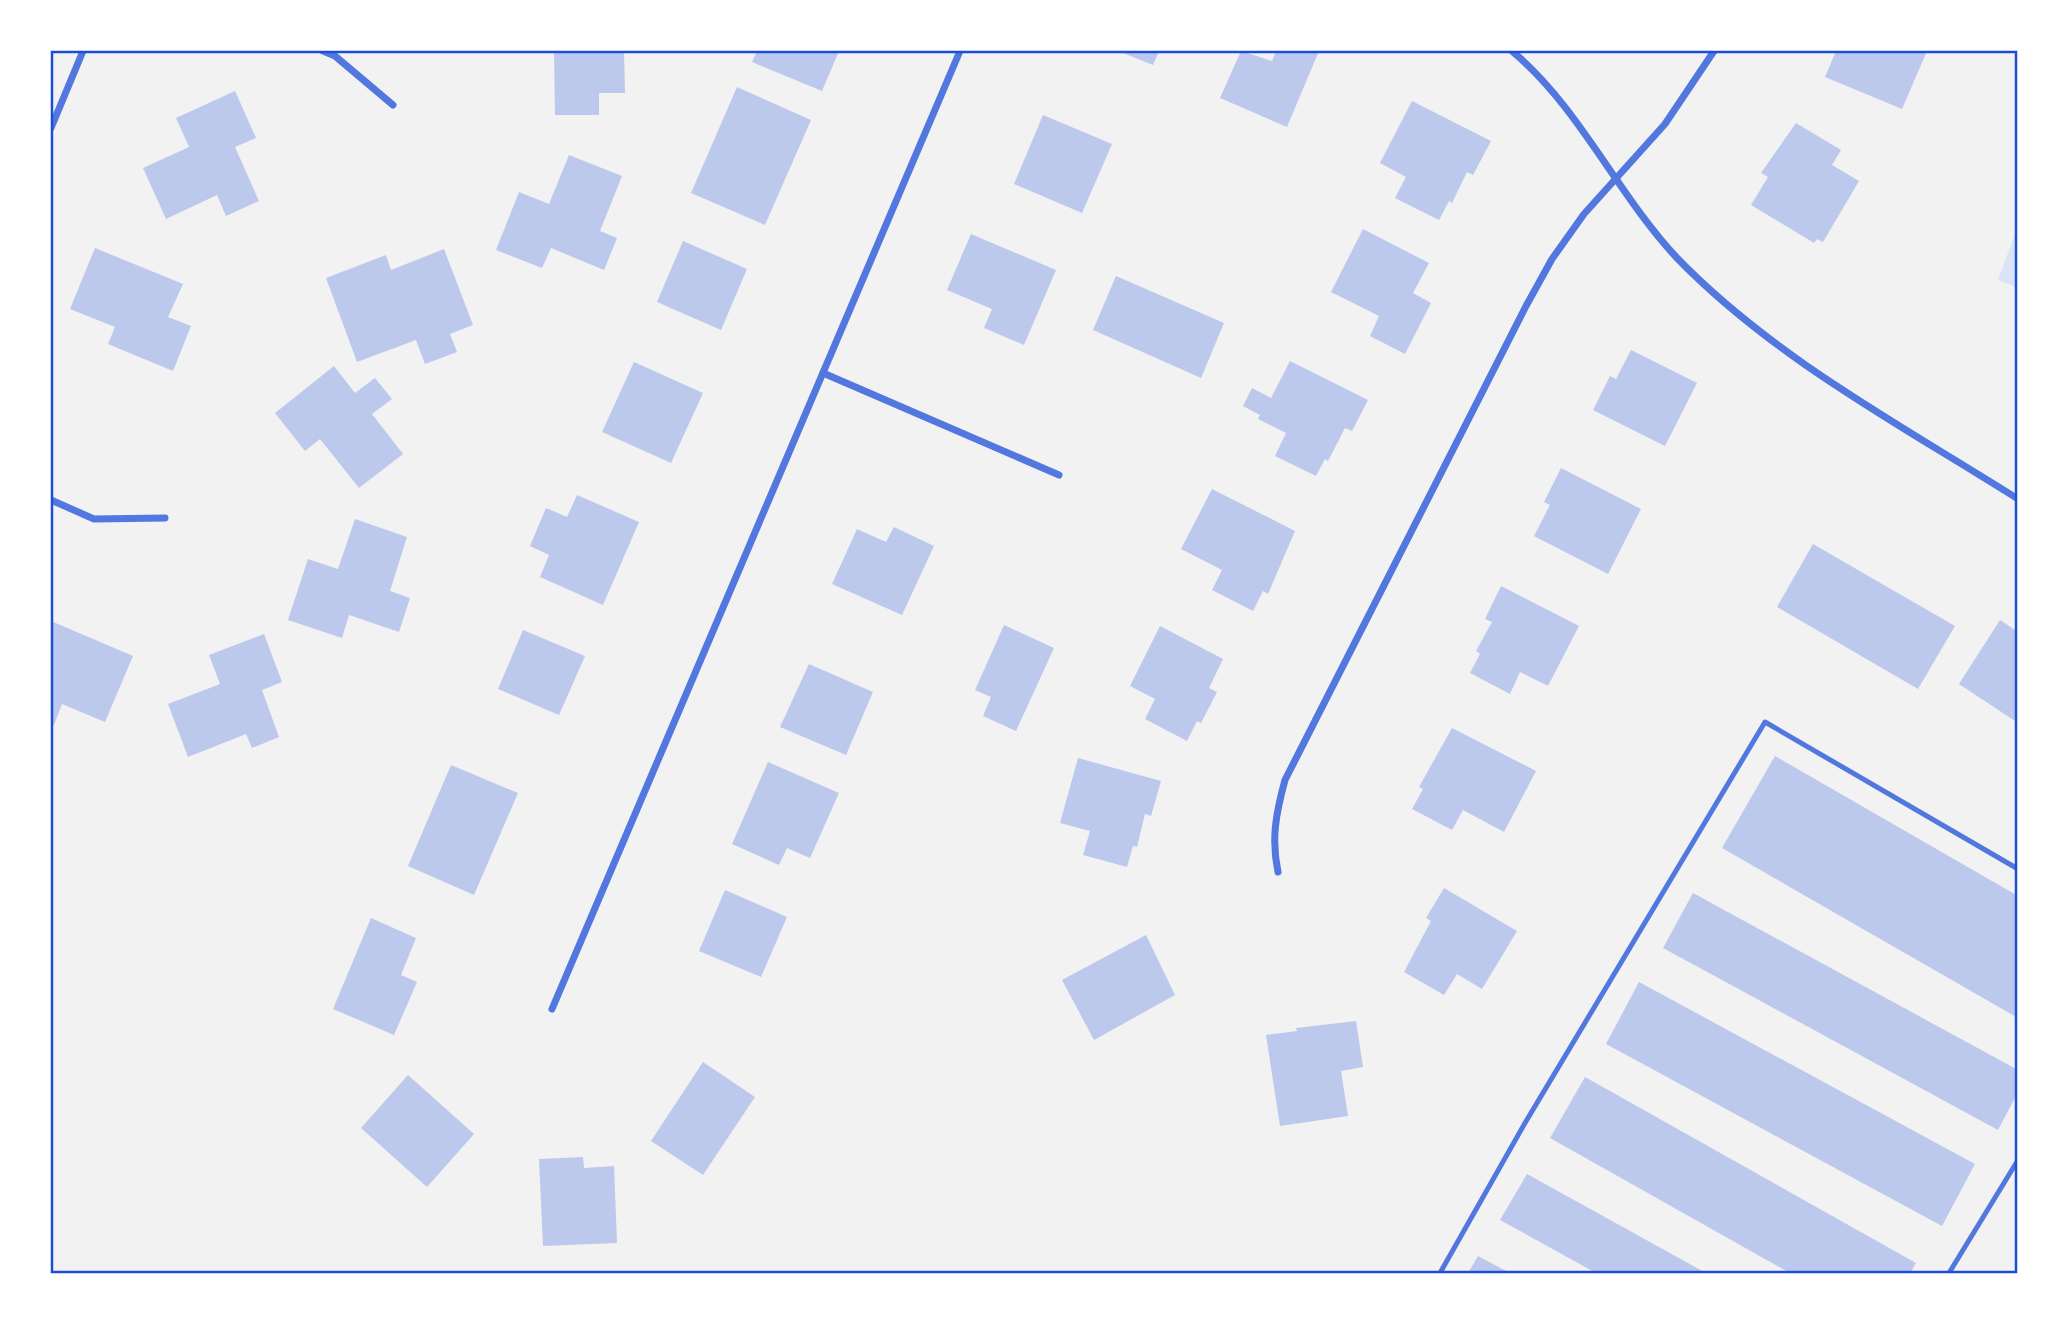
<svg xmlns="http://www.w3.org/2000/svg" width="2069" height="1324" font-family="'Space Grotesk',sans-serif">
<rect width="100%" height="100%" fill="#f2f2f2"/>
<!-- green -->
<polygon fill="#dbe4f7" points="2018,226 2018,288 1998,280"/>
<!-- building -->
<g fill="#bdc9ec">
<polygon points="554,51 624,51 625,93 599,93 599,115 555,115"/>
<polygon points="757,51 839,51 822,91 752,62"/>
<polygon points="1118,51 1159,51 1153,65"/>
<polygon points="1241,51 1272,61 1276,51 1319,51 1287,127 1220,98"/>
<polygon points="1836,51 1927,51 1902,109 1825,77"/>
<polygon points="737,87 811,120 765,225 691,193"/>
<polygon points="235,91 256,138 235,147 259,201 226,216 217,195 166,219 143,168 189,147 176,118"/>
<polygon points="1412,101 1491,141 1473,175 1467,172 1452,203 1449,201 1439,220 1395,198 1406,177 1380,163"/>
<polygon points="1043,115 1112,144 1082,213 1014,184"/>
<polygon points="1796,123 1841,150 1832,165 1859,181 1823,242 1817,239 1814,243 1751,205 1768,177 1761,173"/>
<polygon points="569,155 622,176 600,231 617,238 604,270 551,248 542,268 496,250 519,192 549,204"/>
<polygon points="1363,229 1429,263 1413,293 1431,303 1405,354 1370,336 1379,316 1331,292"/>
<polygon points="971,234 1056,270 1024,345 984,328 992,309 947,290"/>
<polygon points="683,241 747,269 721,330 657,302"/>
<polygon points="95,248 183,284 168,317 191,326 173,371 108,344 115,327 70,309"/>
<polygon points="444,249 473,325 450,334 457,352 425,364 416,340 357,362 326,278 386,255 391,270"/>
<polygon points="1116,276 1224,323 1201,378 1093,330"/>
<polygon points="1631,350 1697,383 1665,446 1593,410 1610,376 1616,379"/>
<polygon points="1290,361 1368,400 1352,431 1345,428 1328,461 1325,459 1316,476 1275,456 1286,433 1258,419 1260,415 1243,406 1252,388 1271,398"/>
<polygon points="634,362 703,393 671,463 602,432"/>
<polygon points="334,366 355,393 375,378 392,399 372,414 403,454 359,488 320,439 305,451 275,413"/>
<polygon points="1561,468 1641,509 1608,574 1534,536 1550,505 1544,502"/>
<polygon points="1212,489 1295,531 1268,594 1263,591 1253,611 1212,590 1222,570 1181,549"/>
<polygon points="577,495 639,522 603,605 540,577 549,555 530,546 546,508 567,517"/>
<polygon points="355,519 407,537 390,591 410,598 399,632 349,615 342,638 288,620 308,559 338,569"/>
<polygon points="894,527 934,546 902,615 832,584 857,529 886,542"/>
<polygon points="1813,544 1955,626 1918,689 1777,607"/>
<polygon points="1501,586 1579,626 1548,686 1520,672 1510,694 1470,673 1480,654 1476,651 1492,622 1485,619"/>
<polygon points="2000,620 2018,632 2018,723 1959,684"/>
<polygon points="51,621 133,656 105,722 62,704 54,725 51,724"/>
<polygon points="1004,625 1054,648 1016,731 983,716 991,697 975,690"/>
<polygon points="1160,626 1223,659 1209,688 1217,692 1201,723 1197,721 1187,741 1145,719 1155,699 1130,686"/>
<polygon points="523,630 585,656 559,715 498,689"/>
<polygon points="264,634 282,682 262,690 279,737 252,748 246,734 188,757 168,704 220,684 209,655"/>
<polygon points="809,664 873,692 846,755 780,727"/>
<polygon points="1452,728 1536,771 1504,832 1463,810 1452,830 1412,809 1423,789 1419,787"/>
<polygon points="1775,756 2018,896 2018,1018 1722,848"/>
<polygon points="1078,758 1161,781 1151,816 1145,814 1137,847 1133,846 1127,867 1083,855 1090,831 1060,823"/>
<polygon points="768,762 839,793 810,858 787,848 779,865 732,844"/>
<polygon points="451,765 518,793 474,895 408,866"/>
<polygon points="1444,888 1517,931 1482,989 1457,974 1444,995 1404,972 1431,921 1426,918"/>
<polygon points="725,890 787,917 761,977 699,951"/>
<polygon points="1693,893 2018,1070 2018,1092 1998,1130 1663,948"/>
<polygon points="371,918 416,938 401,975 417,982 394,1035 333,1009"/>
<polygon points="1146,935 1175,995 1094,1040 1062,980"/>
<polygon points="1639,982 1975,1164 1942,1226 1606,1044"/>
<polygon points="1356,1021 1363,1067 1341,1071 1348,1116 1280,1126 1266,1035 1297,1031 1296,1028"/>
<polygon points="703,1062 755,1097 703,1175 651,1141"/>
<polygon points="408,1075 474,1134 427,1187 361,1128"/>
<polygon points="1585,1077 1916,1263 1910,1273 1790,1273 1550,1138"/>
<polygon points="583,1157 584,1168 614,1166 617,1243 543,1246 539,1159"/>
<polygon points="1527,1174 1706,1273 1596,1273 1500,1220"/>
<polygon points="1478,1256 1510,1273 1468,1273"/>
</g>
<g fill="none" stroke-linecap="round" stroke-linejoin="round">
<!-- service -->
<g stroke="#5277de" stroke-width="5">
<polyline points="1440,1273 1525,1123 1765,722 2018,869"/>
<polyline points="1949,1273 2018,1160"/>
</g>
<!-- minor -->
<g stroke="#5277de" stroke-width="7">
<polyline points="323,51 335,56 393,105"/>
<path d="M1512 51C1580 108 1617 194 1677 258 1774 358 1901 425 2018 499"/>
<polyline points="51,128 83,51"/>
<polyline points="823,373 1059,475"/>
<polyline points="51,500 94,519 165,518"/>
<path d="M1278 872C1271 839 1276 813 1285 780L1526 306 1552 259 1584 214 1665 124 1714 51"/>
<polyline points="552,1009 960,51"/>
</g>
</g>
<!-- border -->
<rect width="2069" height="1324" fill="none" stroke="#ffffff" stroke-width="105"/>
<rect x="52" y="52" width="1964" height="1220" fill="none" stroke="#1d4ed8" stroke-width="2.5"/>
</svg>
